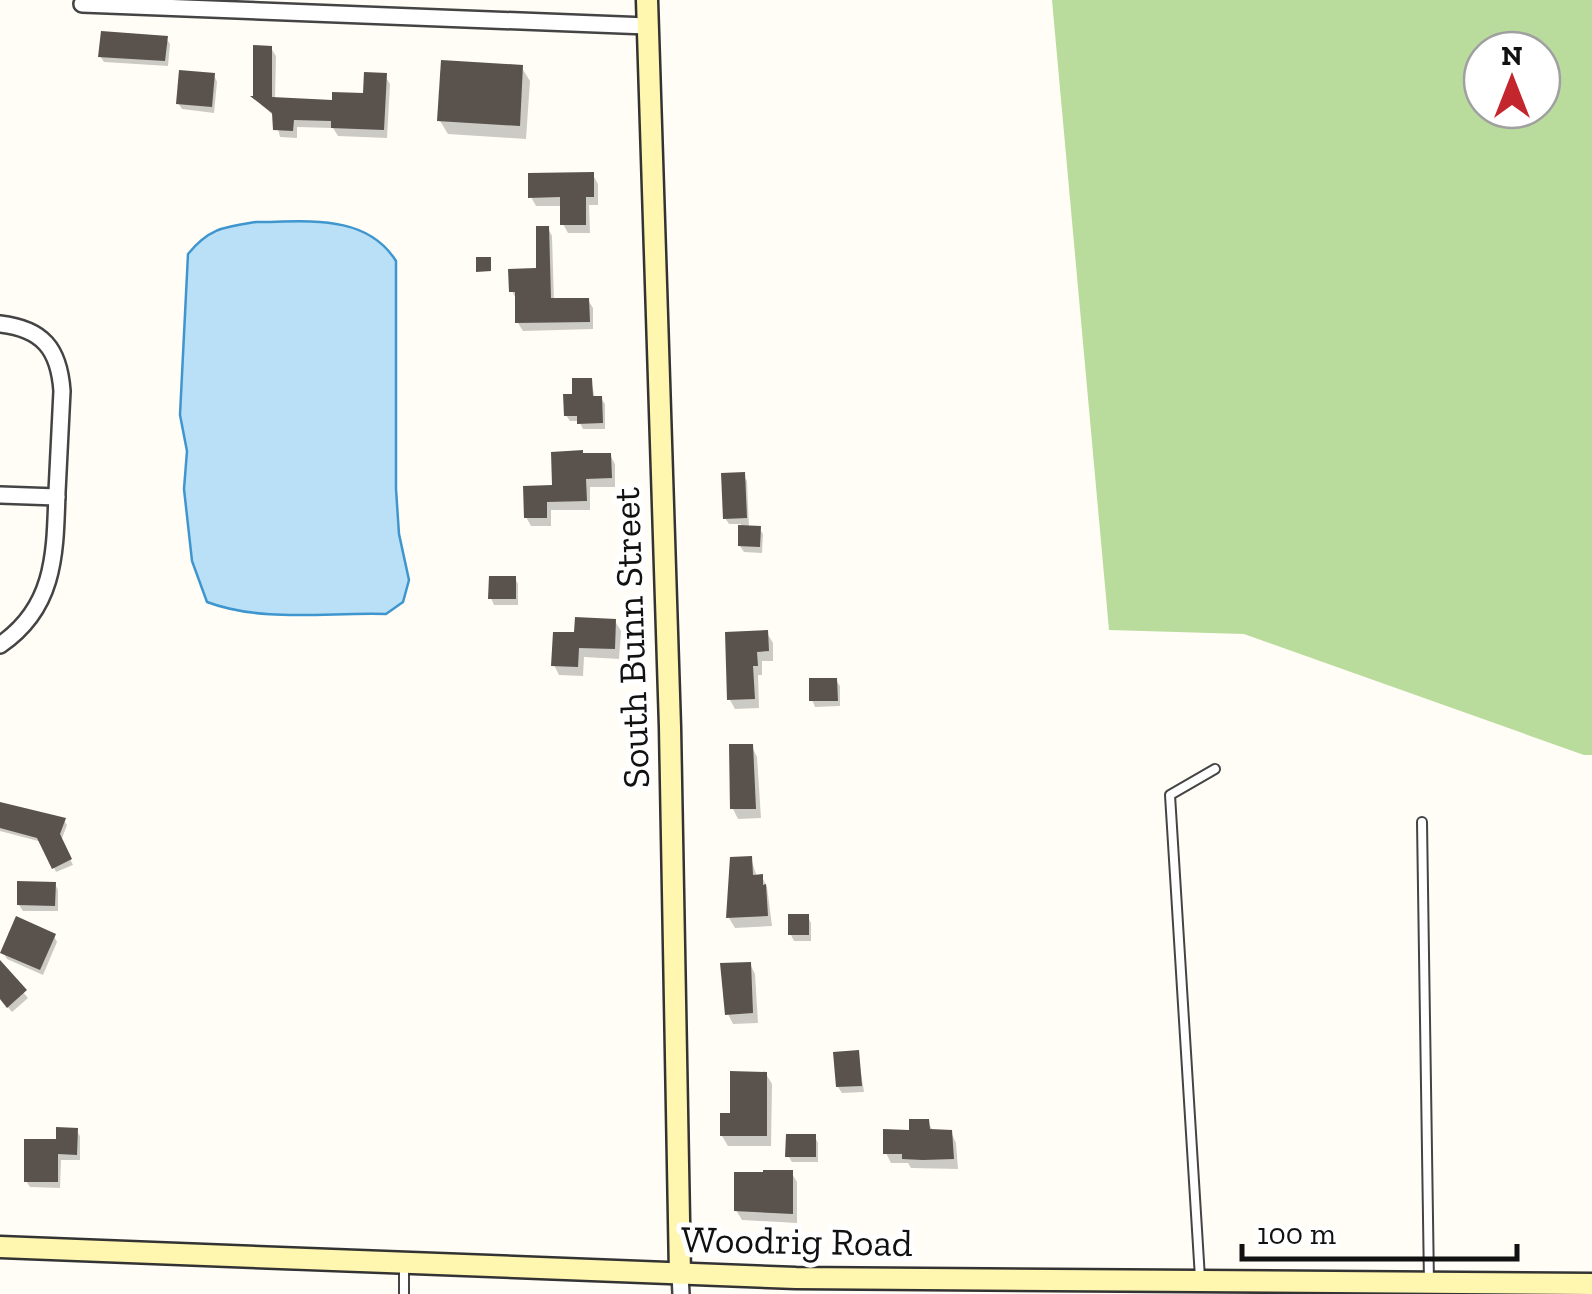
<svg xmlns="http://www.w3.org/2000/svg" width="1592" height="1294" font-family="'Zilla Slab',serif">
<rect width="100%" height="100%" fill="#fffdf5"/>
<!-- forest -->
<path fill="#b9dc9c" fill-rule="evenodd" d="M1052 0H1592V755H1584L1244 634 1109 630ZM1482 50H1542V110H1482Z"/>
<!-- water -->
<path fill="#b9e0f7" stroke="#3f96cf" stroke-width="2.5" d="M256 222C306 222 366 213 396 261V489L399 534 409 580 403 602 386 614C328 612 263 623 207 602L192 561 184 489 187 451 180 415 188 254C209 228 224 227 256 222Z"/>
<!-- shadow -->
<g fill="#0003">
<polygon points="166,38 170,44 168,66 104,62 100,56"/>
<polygon points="271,48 276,56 275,99 334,103 365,96 385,76 390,84 387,138 338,136 333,128 297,127 297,138 280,137 275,117 255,99"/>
<polygon points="522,68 530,81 526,139 448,134 440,121"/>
<polygon points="214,75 217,82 214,113 182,109 178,103"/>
<polygon points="593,175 598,184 598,205 589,205 590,233 568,233 563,224 563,206 536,206 531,197"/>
<polygon points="548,228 552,236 554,301 588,300 593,308 593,329 523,331 518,323 516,299 512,291 539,271"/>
<polygon points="591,381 595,398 601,398 605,404 605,429 583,429 579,421 570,421 566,415 574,397"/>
<polygon points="610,455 615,464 615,487 590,487 590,510 551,510 551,526 531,526 526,517 584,456"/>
<polygon points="743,475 747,481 749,528 759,528 763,534 762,553 744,552 740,546 741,524 729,524 725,518"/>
<polygon points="515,578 518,584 518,605 494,605 491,598"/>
<polygon points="615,621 621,631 619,659 584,657 583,676 559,675 554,665 577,635"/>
<polygon points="767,633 773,643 773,661 762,661 762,675 758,675 759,708 735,709 730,700"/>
<polygon points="836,680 840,686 840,706 815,707 812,700"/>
<polygon points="752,747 757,757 761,818 738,819 733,809"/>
<polygon points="0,804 64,820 67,825 61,841 73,865 56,872 42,842 0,831"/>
<polygon points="751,859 757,877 762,877 767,887 772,926 735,928 729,918"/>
<polygon points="55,884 58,890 58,911 23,911 19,905"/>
<polygon points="808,917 811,923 811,941 794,941 791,935"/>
<polygon points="54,936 57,942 43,975 7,959 4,954"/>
<polygon points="0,964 28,998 12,1012 0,998"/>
<polygon points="750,964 755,974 758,1023 733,1024 728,1014"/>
<polygon points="858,1053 864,1092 842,1093 838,1087"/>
<polygon points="766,1074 772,1084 771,1146 728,1146 722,1136 733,1116"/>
<polygon points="928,1122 933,1131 951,1132 956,1143 958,1169 911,1168 908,1163 891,1163 886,1153"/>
<polygon points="76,1130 80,1136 80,1160 61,1160 60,1188 30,1187 26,1181"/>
<polygon points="815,1137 818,1143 818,1162 792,1162 788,1156"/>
<polygon points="791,1172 797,1182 797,1223 742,1220 736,1210"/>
</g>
<!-- building -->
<g fill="#5a524d">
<polygon points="101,31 168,36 165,61 98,57"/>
<polygon points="253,45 272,46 272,97 332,100 332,92 363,93 364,72 387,73 384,130 331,128 331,121 294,120 293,131 273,130 272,113 250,96 253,96"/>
<polygon points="441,60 523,65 520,126 437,121"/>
<polygon points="179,70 215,73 212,107 176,104"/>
<polygon points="594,172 594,197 586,197 586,225 560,225 560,197 528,198 528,173"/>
<polygon points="536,226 549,226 551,298 589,298 590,322 515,323 515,292 509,292 508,269 536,268"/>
<polygon points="476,257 491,257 491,271 476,272"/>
<polygon points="572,378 592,378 593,396 602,396 603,423 577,424 577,416 564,416 563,394 572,394"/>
<polygon points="583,450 583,453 611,453 612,478 586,479 587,501 547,502 547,518 524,518 523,486 552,485 551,452"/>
<polygon points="745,472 747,518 723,519 721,473"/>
<polygon points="738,525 761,526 760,547 738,546"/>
<polygon points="489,576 516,576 516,599 488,599"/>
<polygon points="575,617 616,619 615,649 579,648 578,667 551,666 553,632 574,632"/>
<polygon points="768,630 769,651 757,652 758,666 753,666 755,699 727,700 725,632"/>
<polygon points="809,678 837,678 838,701 809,701"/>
<polygon points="729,744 753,744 756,809 730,809"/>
<polygon points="0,802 66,818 60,834 72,859 52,869 37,838 0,828"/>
<polygon points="752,856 753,875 763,874 763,885 766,884 768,916 726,918 730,857"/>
<polygon points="17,881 56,882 55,906 17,905"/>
<rect x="788" y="914" width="21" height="21"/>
<polygon points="16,916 56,934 40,970 0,953"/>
<polygon points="0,960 27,990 7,1008 0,999"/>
<polygon points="751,962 753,1013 725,1015 720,963"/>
<polygon points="859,1050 862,1086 836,1087 833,1052"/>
<polygon points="730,1071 767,1072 767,1136 720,1136 720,1113 730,1113"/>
<polygon points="909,1119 929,1119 930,1129 952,1130 954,1159 923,1160 902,1159 902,1154 883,1154 883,1129 909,1130"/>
<polygon points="56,1127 78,1128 77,1155 58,1154 58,1182 24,1182 24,1139 56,1139"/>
<polygon points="786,1134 816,1134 816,1157 785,1157"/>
<polygon points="763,1170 793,1170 793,1214 734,1211 734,1172 763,1172"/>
</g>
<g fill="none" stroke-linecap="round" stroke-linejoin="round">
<defs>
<g id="lane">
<polyline points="1422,822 1429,1283"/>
<polyline points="404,1266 404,1294"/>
<polyline points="1200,1278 1170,795 1215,769"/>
</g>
<g id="street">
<polyline points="82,4 647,26"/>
<path d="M0 324C43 329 59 349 62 391 60 425 59 458 57 492 55 552 56 607 0 645"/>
<polyline points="0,495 57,497"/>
<polyline points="680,1274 681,1294"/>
</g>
<g id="secondary">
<polyline points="647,0 670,727 680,1274"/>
<polyline points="0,1247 796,1278 1592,1284"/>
</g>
</defs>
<!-- lane casing -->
<use href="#lane" stroke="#444" stroke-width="12"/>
<!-- street casing -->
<use href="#street" stroke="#444" stroke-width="20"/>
<!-- secondary casing -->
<use href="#secondary" stroke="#333" stroke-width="25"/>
<!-- lane -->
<use href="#lane" stroke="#fff" stroke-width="8"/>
<!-- street -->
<use href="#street" stroke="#fff" stroke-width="15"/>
<!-- secondary -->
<use href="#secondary" stroke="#fff6b0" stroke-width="20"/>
</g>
<g text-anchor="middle" stroke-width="10" stroke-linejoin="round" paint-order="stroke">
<!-- street labels -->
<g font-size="38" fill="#111" stroke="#fff">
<text transform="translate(631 638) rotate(-92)" y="13">South Bunn Street</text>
<text transform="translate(797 1241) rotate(1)" y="13">Woodrig Road</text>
</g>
</g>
<!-- north arrow -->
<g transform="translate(1512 80)"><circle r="48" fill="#ffffff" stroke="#a0a0a0" stroke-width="2.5"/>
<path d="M0-8L18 38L0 25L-18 38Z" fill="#c4262e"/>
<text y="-15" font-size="28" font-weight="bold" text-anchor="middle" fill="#111111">N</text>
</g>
<!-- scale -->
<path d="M1242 1244v15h275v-15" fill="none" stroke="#111111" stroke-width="5"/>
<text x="1257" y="1244" font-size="30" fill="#111111" stroke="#ffffff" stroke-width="8" paint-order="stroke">100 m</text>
</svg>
